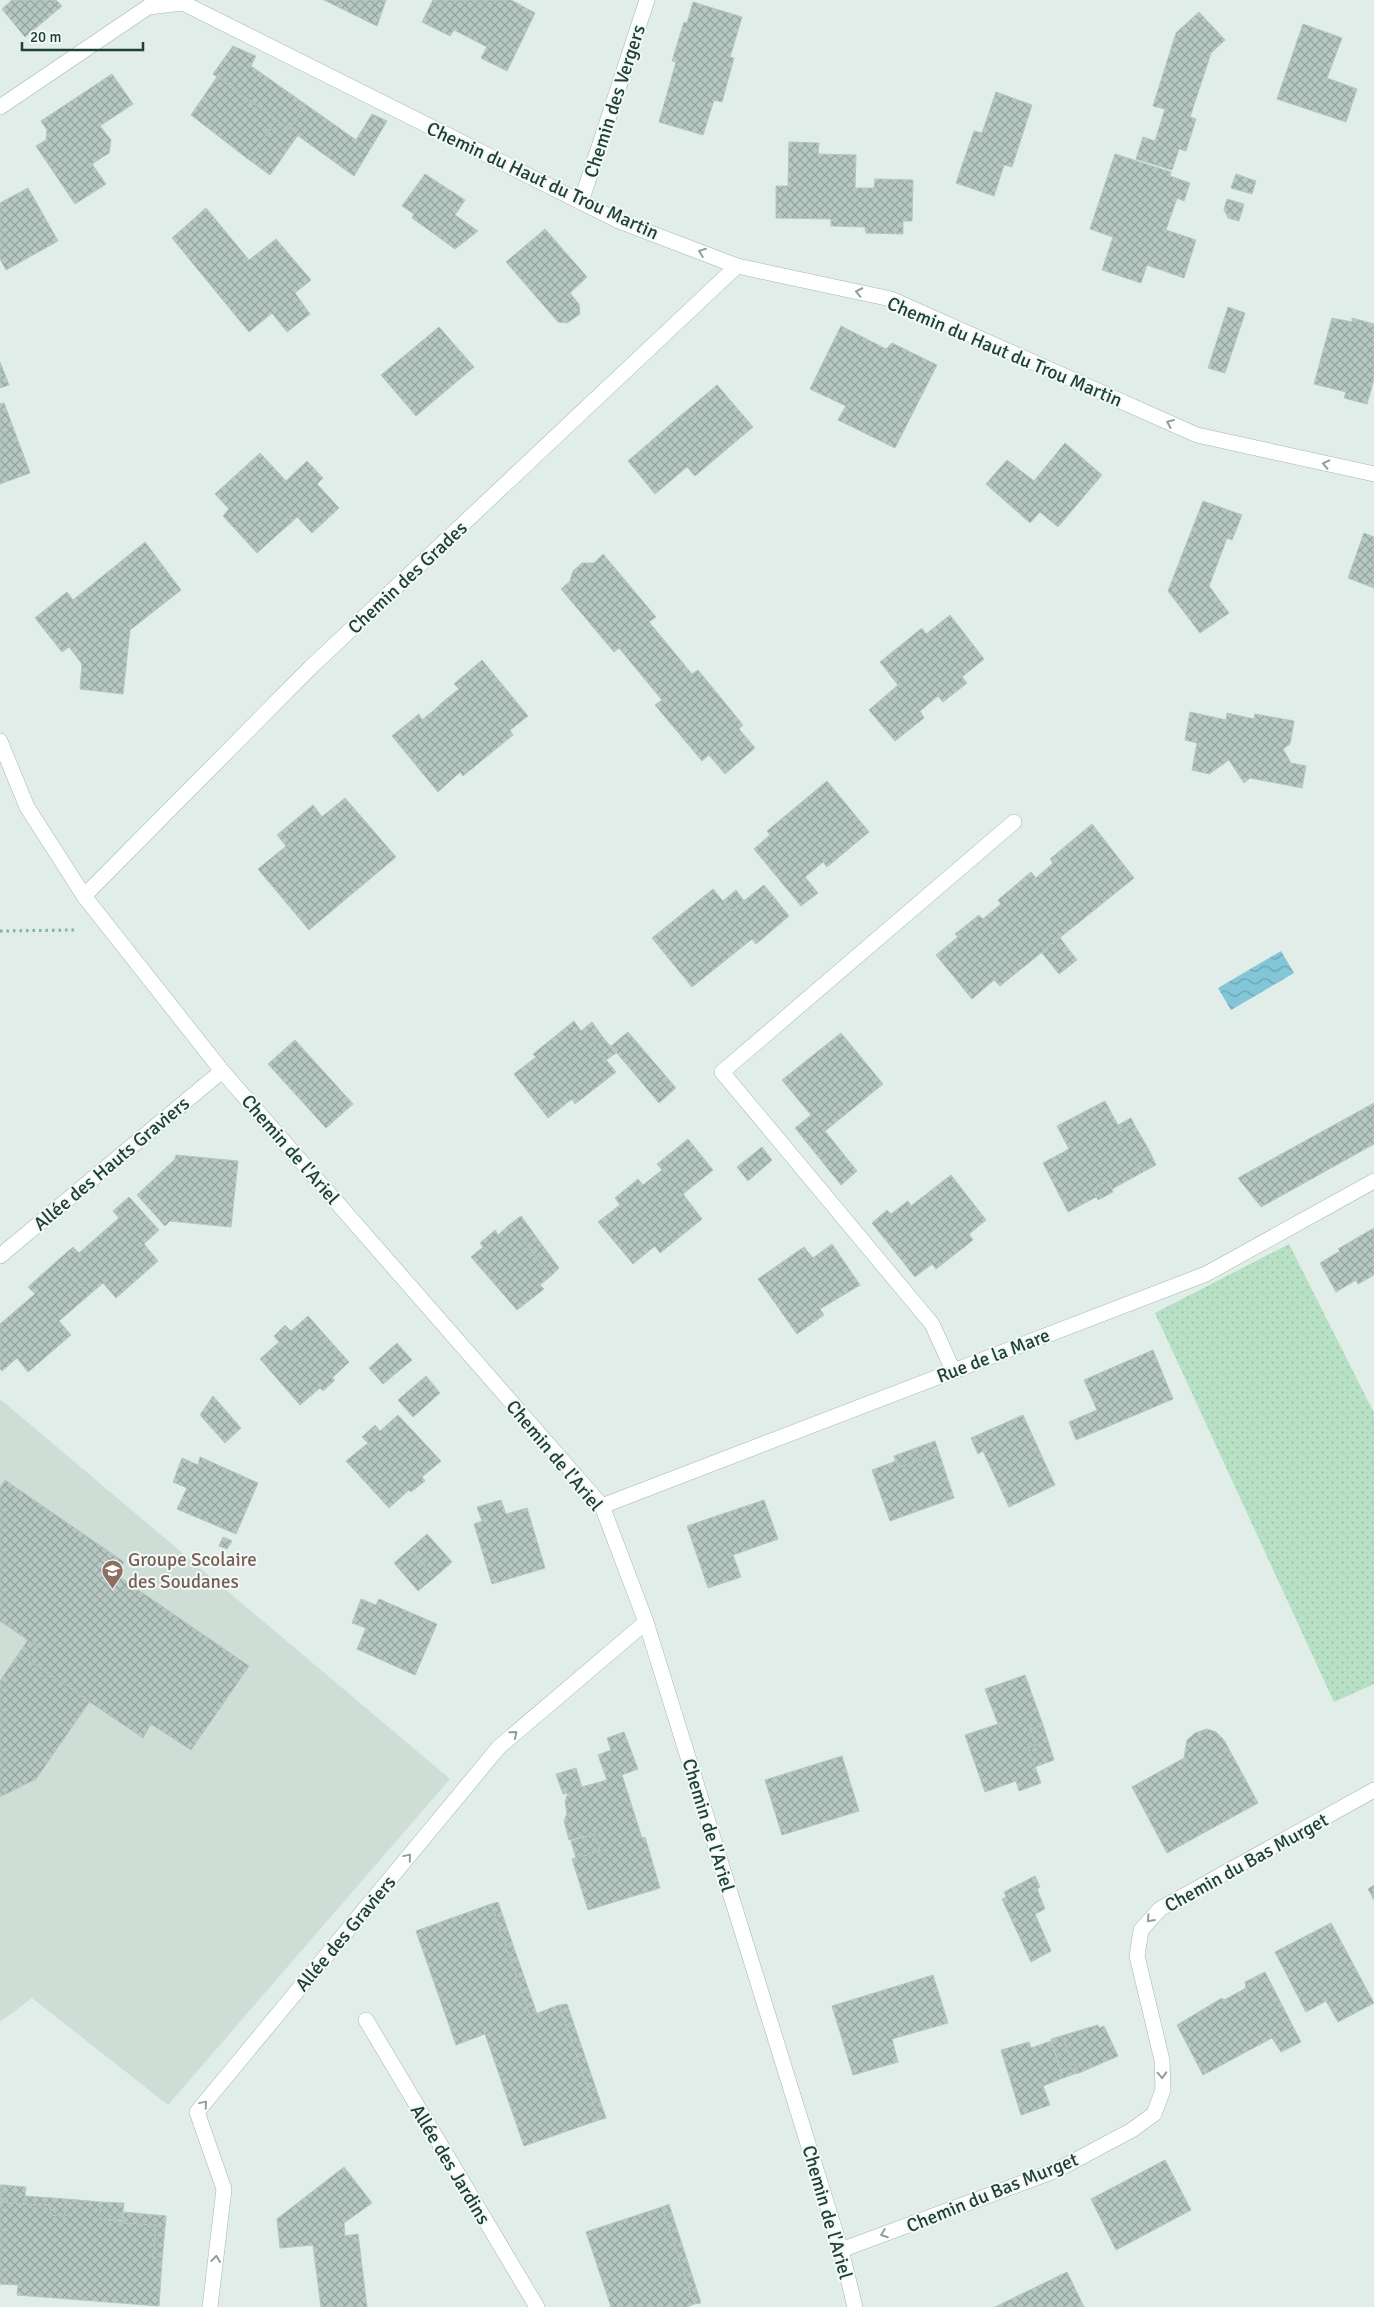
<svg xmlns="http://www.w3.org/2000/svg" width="1374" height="2307" font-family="Signika,sans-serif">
<defs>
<pattern id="green-dots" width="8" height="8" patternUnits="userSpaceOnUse" patternTransform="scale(1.25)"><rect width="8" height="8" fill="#b7e0c5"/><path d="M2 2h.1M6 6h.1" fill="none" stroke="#9dc1aa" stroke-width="1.8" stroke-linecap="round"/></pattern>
<pattern id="water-waves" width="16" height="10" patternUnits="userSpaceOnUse" patternTransform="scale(1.25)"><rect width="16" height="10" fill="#83c6d8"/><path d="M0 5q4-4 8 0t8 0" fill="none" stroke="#6ba2b0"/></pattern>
<pattern id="building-cross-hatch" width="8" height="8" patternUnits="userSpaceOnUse" patternTransform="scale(1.25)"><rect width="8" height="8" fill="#b6c8c1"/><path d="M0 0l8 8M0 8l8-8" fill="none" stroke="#93a49e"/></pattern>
</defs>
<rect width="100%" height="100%" fill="#e1ede8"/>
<!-- built -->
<polygon fill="#cfddd7" points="0,1399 450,1779 168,2105 32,1998 0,2022"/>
<!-- green -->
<polygon fill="url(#green-dots)" points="1289,1244 1374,1413 1374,1684 1334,1702 1155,1313"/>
<!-- water -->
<polygon fill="url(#water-waves)" points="1281,951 1294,973 1231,1010 1218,988"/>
<!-- building -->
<g fill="url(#building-cross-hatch)" stroke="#b3c7c0">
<polygon points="12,0 56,0 62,6 25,37 2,9"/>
<polygon points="324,0 386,0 377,26"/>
<polygon points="433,0 511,0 535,13 507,71 481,58 487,47 454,30 450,36 422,22"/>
<polygon points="693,2 742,17 730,57 734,58 722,102 714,100 703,135 659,122 676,62 672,61 684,22 687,23"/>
<polygon points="1199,12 1225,40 1211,53 1190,117 1196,119 1186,151 1179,149 1172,170 1136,159 1143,137 1155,141 1165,109 1153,106 1176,33"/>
<polygon points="1303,24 1342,38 1327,78 1357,89 1346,122 1277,99"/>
<polygon points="233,46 256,56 251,66 305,104 290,130 213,74"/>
<polygon points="112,74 133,104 100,126 111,140 109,153 92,164 106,184 75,204 36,146 46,140 47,130 41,121"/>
<polygon points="217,77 277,120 248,159 191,115"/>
<polygon points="996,92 1032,105 1012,167 1004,165 994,196 956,183 974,131 982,133"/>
<polygon points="305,104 356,140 372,114 387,121 354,176 290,130"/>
<polygon points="277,120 298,135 270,175 248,159"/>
<polygon points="789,142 819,143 818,154 856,155 855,188 874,188 875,179 913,180 912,221 903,221 903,234 866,233 865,227 831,226 831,219 776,218 776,186 788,186"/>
<polygon points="1115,154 1171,172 1170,176 1190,183 1184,201 1177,198 1166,230 1196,240 1184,278 1147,265 1141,283 1102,270 1113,237 1090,229"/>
<polygon points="425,174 465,200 455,215 478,231 455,249 412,218 414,214 402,206"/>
<polygon points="1236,174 1256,181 1252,194 1231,188"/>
<polygon points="28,188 58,241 6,270 0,259 0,203"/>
<polygon points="1227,199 1244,204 1239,221 1228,218 1224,209"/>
<polygon points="206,208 249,260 276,239 311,280 295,293 310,314 287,332 272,313 249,332 172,238"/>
<polygon points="545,229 587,277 570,293 579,304 580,314 567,323 558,322 506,262"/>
<polygon points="1228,307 1245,313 1225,373 1208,368"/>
<polygon points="1332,318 1352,322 1352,318 1374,324 1374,379 1367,404 1344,398 1346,392 1314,384"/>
<polygon points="841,326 886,349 892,343 937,365 895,448 838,420 846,406 810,389"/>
<polygon points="439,327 474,367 416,416 381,375"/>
<polygon points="0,362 9,385 0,388"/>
<polygon points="717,385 753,427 695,476 687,467 655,494 628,461 680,416 685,422 696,413 691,407"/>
<polygon points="4,403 30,473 0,484 0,404"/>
<polygon points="691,407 696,413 685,422 680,416"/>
<polygon points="1065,443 1102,475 1058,527 1040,512 1030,523 986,484 1007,460 1034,481"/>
<polygon points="260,453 286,481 307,461 323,478 317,484 339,508 312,533 297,517 292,522 288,516 274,529 278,534 257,553 223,516 229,509 215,494"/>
<polygon points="1203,501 1242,515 1232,540 1227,538 1209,586 1229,613 1200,633 1168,591"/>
<polygon points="288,516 292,522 278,534 274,529"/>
<polygon points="1364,533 1374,537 1374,588 1348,578"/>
<polygon points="145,542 181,590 130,630 123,694 80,689 82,664 69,647 62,652 35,618 67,592 73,600"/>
<polygon points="603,554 656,617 649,622 692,674 698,670 743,725 739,729 755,748 725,774 709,755 702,761 655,705 662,700 619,648 614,652 561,589 570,581 573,571 582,563 594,563"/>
<polygon points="950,615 984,659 962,677 967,683 943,702 938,696 920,711 924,718 895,741 869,710 898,685 880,662 922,628 926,634"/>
<polygon points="482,660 528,716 510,730 513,735 463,776 460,772 438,792 392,736 419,714 422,720 433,711 436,715 448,705 445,700 459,689 454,684"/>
<polygon points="445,700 448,705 436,715 433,711"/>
<polygon points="1190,712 1226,720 1227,713 1254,719 1255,714 1294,721 1290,744 1283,749 1291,763 1306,766 1302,788 1250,778 1244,783 1229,760 1209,774 1192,770 1197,743 1185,740"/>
<polygon points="827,781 869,832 827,867 823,862 805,877 818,893 801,906 754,849 770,835 767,831"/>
<polygon points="345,798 396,857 309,930 258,869"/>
<polygon points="313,805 322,817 286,846 277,835"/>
<polygon points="1092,824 1134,878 1000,986 994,980 972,999 936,955 958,937 955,934 979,915 983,919 1001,904 998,900 1031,872 1036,878 1053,863 1050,859"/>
<polygon points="764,885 789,916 756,944 752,939 692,987 652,938 713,889 731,911"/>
<polygon points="736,890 744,901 731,911 723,901"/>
<polygon points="1060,938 1077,960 1059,974 1042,953"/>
<polygon points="574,1021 581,1031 592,1022 602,1036 593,1044 616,1072 575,1104 572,1099 548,1118 514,1074 536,1057 533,1054"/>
<polygon points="628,1032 676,1088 659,1103 611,1046"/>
<polygon points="841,1033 883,1084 825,1131 857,1171 841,1185 795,1128 811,1115 782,1080"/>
<polygon points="602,1036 616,1053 606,1060 593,1044"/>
<polygon points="295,1040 353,1104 326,1128 268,1064"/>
<polygon points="1105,1101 1121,1131 1134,1124 1149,1150 1133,1159 1141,1173 1112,1189 1108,1181 1093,1189 1096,1197 1068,1212 1043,1163 1069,1149 1057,1126"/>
<polygon points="1374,1103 1374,1144 1261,1207 1238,1178"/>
<polygon points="1131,1118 1134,1124 1121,1131 1118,1125"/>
<polygon points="688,1139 713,1170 683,1194 702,1219 660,1253 655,1246 633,1264 598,1222 620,1205 615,1198 638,1179 643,1185 662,1170 657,1164"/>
<polygon points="762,1147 772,1160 748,1181 737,1167"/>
<polygon points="1149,1150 1156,1165 1141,1173 1133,1159"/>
<polygon points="176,1155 238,1161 231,1227 170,1221 165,1226 137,1195 175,1159"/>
<polygon points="951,1175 986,1220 969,1234 973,1240 936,1269 932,1264 915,1277 872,1223 887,1210 891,1214 908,1201 911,1206"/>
<polygon points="1108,1181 1113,1192 1098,1200 1093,1189"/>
<polygon points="129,1197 159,1230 144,1244 158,1261 116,1298 103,1283 89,1295 58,1260 73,1247 79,1253 119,1218 113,1211"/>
<polygon points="521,1216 559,1268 552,1275 509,1225"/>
<polygon points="509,1225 552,1275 540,1285 544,1289 517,1310 471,1257 483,1247 480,1243 495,1230 498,1235"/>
<polygon points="1374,1228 1374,1275 1358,1284 1356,1280 1336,1292 1320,1263 1340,1251 1338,1249"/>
<polygon points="832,1244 860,1285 820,1309 824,1315 797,1334 758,1279 804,1247 813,1258"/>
<polygon points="58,1260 89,1295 59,1321 71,1335 28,1372 17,1358 2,1371 0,1369 0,1324 35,1294 28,1287"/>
<polygon points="308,1316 349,1362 332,1378 335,1380 323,1391 320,1388 300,1405 260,1359 279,1342 274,1336 285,1325 291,1331"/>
<polygon points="397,1343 412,1360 383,1384 369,1368"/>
<polygon points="1153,1350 1173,1399 1076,1440 1069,1422 1097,1410 1084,1380"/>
<polygon points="426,1376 440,1393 413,1417 398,1400"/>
<polygon points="213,1396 241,1428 225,1443 200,1415"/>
<polygon points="398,1415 441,1461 422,1477 425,1481 411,1492 409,1490 389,1508 346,1461 368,1443 362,1437 375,1425 380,1431"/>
<polygon points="1023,1415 1055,1485 1009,1507 983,1451 978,1454 971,1438"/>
<polygon points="935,1441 939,1453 898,1468 894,1456"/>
<polygon points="939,1453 954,1498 890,1521 872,1470 896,1461 898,1468"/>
<polygon points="200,1457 258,1483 236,1534 177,1509 187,1488 173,1482 182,1458 198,1465"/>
<polygon points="5,1480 124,1562 115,1574 249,1666 191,1750 151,1724 143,1738 28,1660 38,1647 0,1621 0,1488"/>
<polygon points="501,1500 506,1514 527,1508 545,1568 492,1584 474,1524 482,1521 477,1507"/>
<polygon points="764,1500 778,1539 733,1555 741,1577 708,1588 687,1526"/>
<polygon points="427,1534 452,1562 435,1577 410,1549"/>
<polygon points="223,1537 232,1541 227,1549 219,1546"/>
<polygon points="410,1549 435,1577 418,1591 394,1563"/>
<polygon points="361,1599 376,1605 379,1599 437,1624 415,1675 357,1649 366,1628 352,1623"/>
<polygon points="28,1640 38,1647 28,1660 90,1701 36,1779 0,1797 0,1681"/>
<polygon points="1025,1675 1043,1725 1030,1729 1036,1745 1028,1747 1041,1783 1019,1791 1016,1781 985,1792 965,1735 998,1724 985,1689"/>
<polygon points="1043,1725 1054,1760 1035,1767 1028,1747 1036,1745 1030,1729"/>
<polygon points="1207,1729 1216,1732 1224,1740 1258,1803 1167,1853 1132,1787 1184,1758 1187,1740 1195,1733"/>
<polygon points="624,1732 638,1769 622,1775 642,1838 645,1837 660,1888 588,1910 572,1859 600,1851 594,1834 569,1840 564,1821 567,1813 565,1802 568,1793 563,1794 556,1774 576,1768 582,1787 607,1780 598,1755 611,1750 607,1738"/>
<polygon points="842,1756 859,1811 782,1835 765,1780"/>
<polygon points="594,1834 600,1851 576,1858 571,1841"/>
<polygon points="1035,1876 1040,1887 1037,1889 1045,1909 1035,1914 1051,1951 1031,1962 1002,1899 1006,1897 1004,1892"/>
<polygon points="1374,1885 1374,1900 1368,1889"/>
<polygon points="498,1902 537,2014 530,2016 491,1904"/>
<polygon points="491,1904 530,2016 559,2005 599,2120 524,2146 485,2034 456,2045 416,1931"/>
<polygon points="1331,1923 1374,2003 1338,2022 1326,2001 1306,2012 1275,1952"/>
<polygon points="1265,1972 1301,2042 1281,2052 1272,2038 1203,2075 1177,2025 1222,1998 1224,2000 1246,1988 1245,1982"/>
<polygon points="933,1975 948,2023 892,2039 898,2062 853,2075 832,2006"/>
<polygon points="567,2004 606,2118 599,2120 559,2005"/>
<polygon points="1098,2025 1099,2028 1104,2026 1118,2056 1079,2073 1061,2036"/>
<polygon points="1061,2036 1079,2073 1074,2074 1071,2068 1062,2073 1051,2039"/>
<polygon points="1051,2041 1063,2078 1043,2086 1050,2105 1021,2115 1001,2050 1029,2042 1031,2048"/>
<polygon points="1071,2068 1074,2074 1063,2078 1062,2073"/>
<polygon points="1165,2160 1191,2210 1116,2250 1091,2199"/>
<polygon points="344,2167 372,2203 344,2223 345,2236 358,2234 367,2307 321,2307 313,2245 280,2248 277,2219"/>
<polygon points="0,2185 3,2185 1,2202 51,2205 50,2215 65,2216 66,2199 101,2202 100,2219 156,2225 153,2260 162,2261 159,2306 17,2295 18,2285 0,2284"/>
<polygon points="3,2185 26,2187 24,2204 1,2202"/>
<polygon points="25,2196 66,2199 65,2216 50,2215 51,2205 24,2204"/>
<polygon points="101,2202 124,2203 122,2220 100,2219"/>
<polygon points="669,2204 701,2303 694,2304 662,2207"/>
<polygon points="662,2207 694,2304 687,2307 611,2307 586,2232"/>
<polygon points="124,2212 166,2216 162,2261 153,2260 156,2225 122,2223"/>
<polygon points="1067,2272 1084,2307 995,2307"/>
</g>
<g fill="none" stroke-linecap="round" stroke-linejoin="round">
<defs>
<g id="street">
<polyline points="0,107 148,7 183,3 619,221 737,266 891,299 1197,435 1374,474"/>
<polyline points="581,202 647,0"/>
<polyline points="0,741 27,807 84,896 222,1071 602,1506 646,1622 841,2250 855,2307"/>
<polyline points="84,896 310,668 737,266"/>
<polyline points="0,1256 222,1071"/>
<polyline points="953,1370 932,1324 722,1072 1014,822"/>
<polyline points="602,1506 1206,1274 1374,1181"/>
<polyline points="366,2020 537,2307"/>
<polyline points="841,2250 1057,2170 1132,2130 1154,2114 1163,2090 1162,2060 1137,1956 1141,1930 1160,1909 1374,1790"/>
<polyline points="210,2307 224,2189 197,2112 499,1747 646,1622"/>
</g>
</defs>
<!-- street casing -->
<use href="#street" stroke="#a3b6b0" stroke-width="16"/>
<!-- path -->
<polyline stroke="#7eb4a6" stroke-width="3" stroke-dasharray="2.5 4" stroke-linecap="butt" points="0,931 74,930"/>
<!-- street -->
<use href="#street" stroke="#fff" stroke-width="15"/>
</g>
<!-- one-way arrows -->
<defs><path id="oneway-chevron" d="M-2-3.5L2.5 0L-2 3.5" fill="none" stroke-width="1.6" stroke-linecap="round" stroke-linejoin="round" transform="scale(1.25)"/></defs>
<g stroke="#8fa09c">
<use href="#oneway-chevron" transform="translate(702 252) rotate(-159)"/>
<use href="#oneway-chevron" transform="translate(859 292) rotate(-168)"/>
<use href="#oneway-chevron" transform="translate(1170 423) rotate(-156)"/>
<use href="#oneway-chevron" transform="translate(1326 464) rotate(-167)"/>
<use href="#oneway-chevron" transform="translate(514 1734) rotate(-40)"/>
<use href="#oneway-chevron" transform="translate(408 1857) rotate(-50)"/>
<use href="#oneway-chevron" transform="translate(1150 1919) rotate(132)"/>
<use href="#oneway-chevron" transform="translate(1162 2075) rotate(88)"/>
<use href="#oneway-chevron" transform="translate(204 2104) rotate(-50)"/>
<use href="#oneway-chevron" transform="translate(884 2234) rotate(160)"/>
<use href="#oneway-chevron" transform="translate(216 2259) rotate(-84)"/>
</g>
<!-- icons -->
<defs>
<symbol id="school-pin" viewBox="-11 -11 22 30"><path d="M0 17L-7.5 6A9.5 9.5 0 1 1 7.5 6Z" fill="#8d6e63" stroke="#f2f9f6"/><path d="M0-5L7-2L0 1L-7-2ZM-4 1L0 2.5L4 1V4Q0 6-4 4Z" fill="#fff"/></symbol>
</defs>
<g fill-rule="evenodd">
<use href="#school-pin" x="100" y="1558" width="25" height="34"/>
</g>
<g text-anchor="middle" stroke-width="4" stroke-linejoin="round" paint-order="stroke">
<!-- street labels -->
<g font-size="19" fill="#1f4039" stroke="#f2f9f6">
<text transform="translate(614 101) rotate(-72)" y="7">Chemin des Vergers</text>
<text transform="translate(543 180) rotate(25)" y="7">Chemin du Haut du Trou Martin</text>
<text transform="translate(1005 351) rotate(23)" y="7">Chemin du Haut du Trou Martin</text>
<text transform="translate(407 577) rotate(-43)" y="7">Chemin des Grades</text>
<text transform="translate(291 1149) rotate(49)" y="7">Chemin de l'Ariel</text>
<text transform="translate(111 1163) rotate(-40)" y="7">Allée des Hauts Graviers</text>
<text transform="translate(993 1355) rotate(-21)" y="7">Rue de la Mare</text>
<text transform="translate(555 1455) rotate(50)" y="7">Chemin de l'Ariel</text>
<text transform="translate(709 1825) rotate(73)" y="7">Chemin de l'Ariel</text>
<text transform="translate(1246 1862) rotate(-29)" y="7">Chemin du Bas Murget</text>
<text transform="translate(345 1933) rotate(-50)" y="7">Allée des Graviers</text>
<text transform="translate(451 2164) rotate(59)" y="7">Allée des Jardins</text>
<text transform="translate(992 2192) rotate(-22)" y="7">Chemin du Bas Murget</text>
<text transform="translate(828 2212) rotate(74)" y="7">Chemin de l'Ariel</text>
</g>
<!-- education labels -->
<g font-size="19" fill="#785e54" stroke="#f2f9f6" text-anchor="start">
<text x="128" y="1566">Groupe Scolaire<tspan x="128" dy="22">des Soudanes</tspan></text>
</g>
</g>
<!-- scale -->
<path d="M22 42v8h121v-8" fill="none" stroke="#1f4039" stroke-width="2.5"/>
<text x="30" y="42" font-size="15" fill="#1f4039" stroke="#f2f9f6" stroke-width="4" paint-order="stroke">20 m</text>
</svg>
